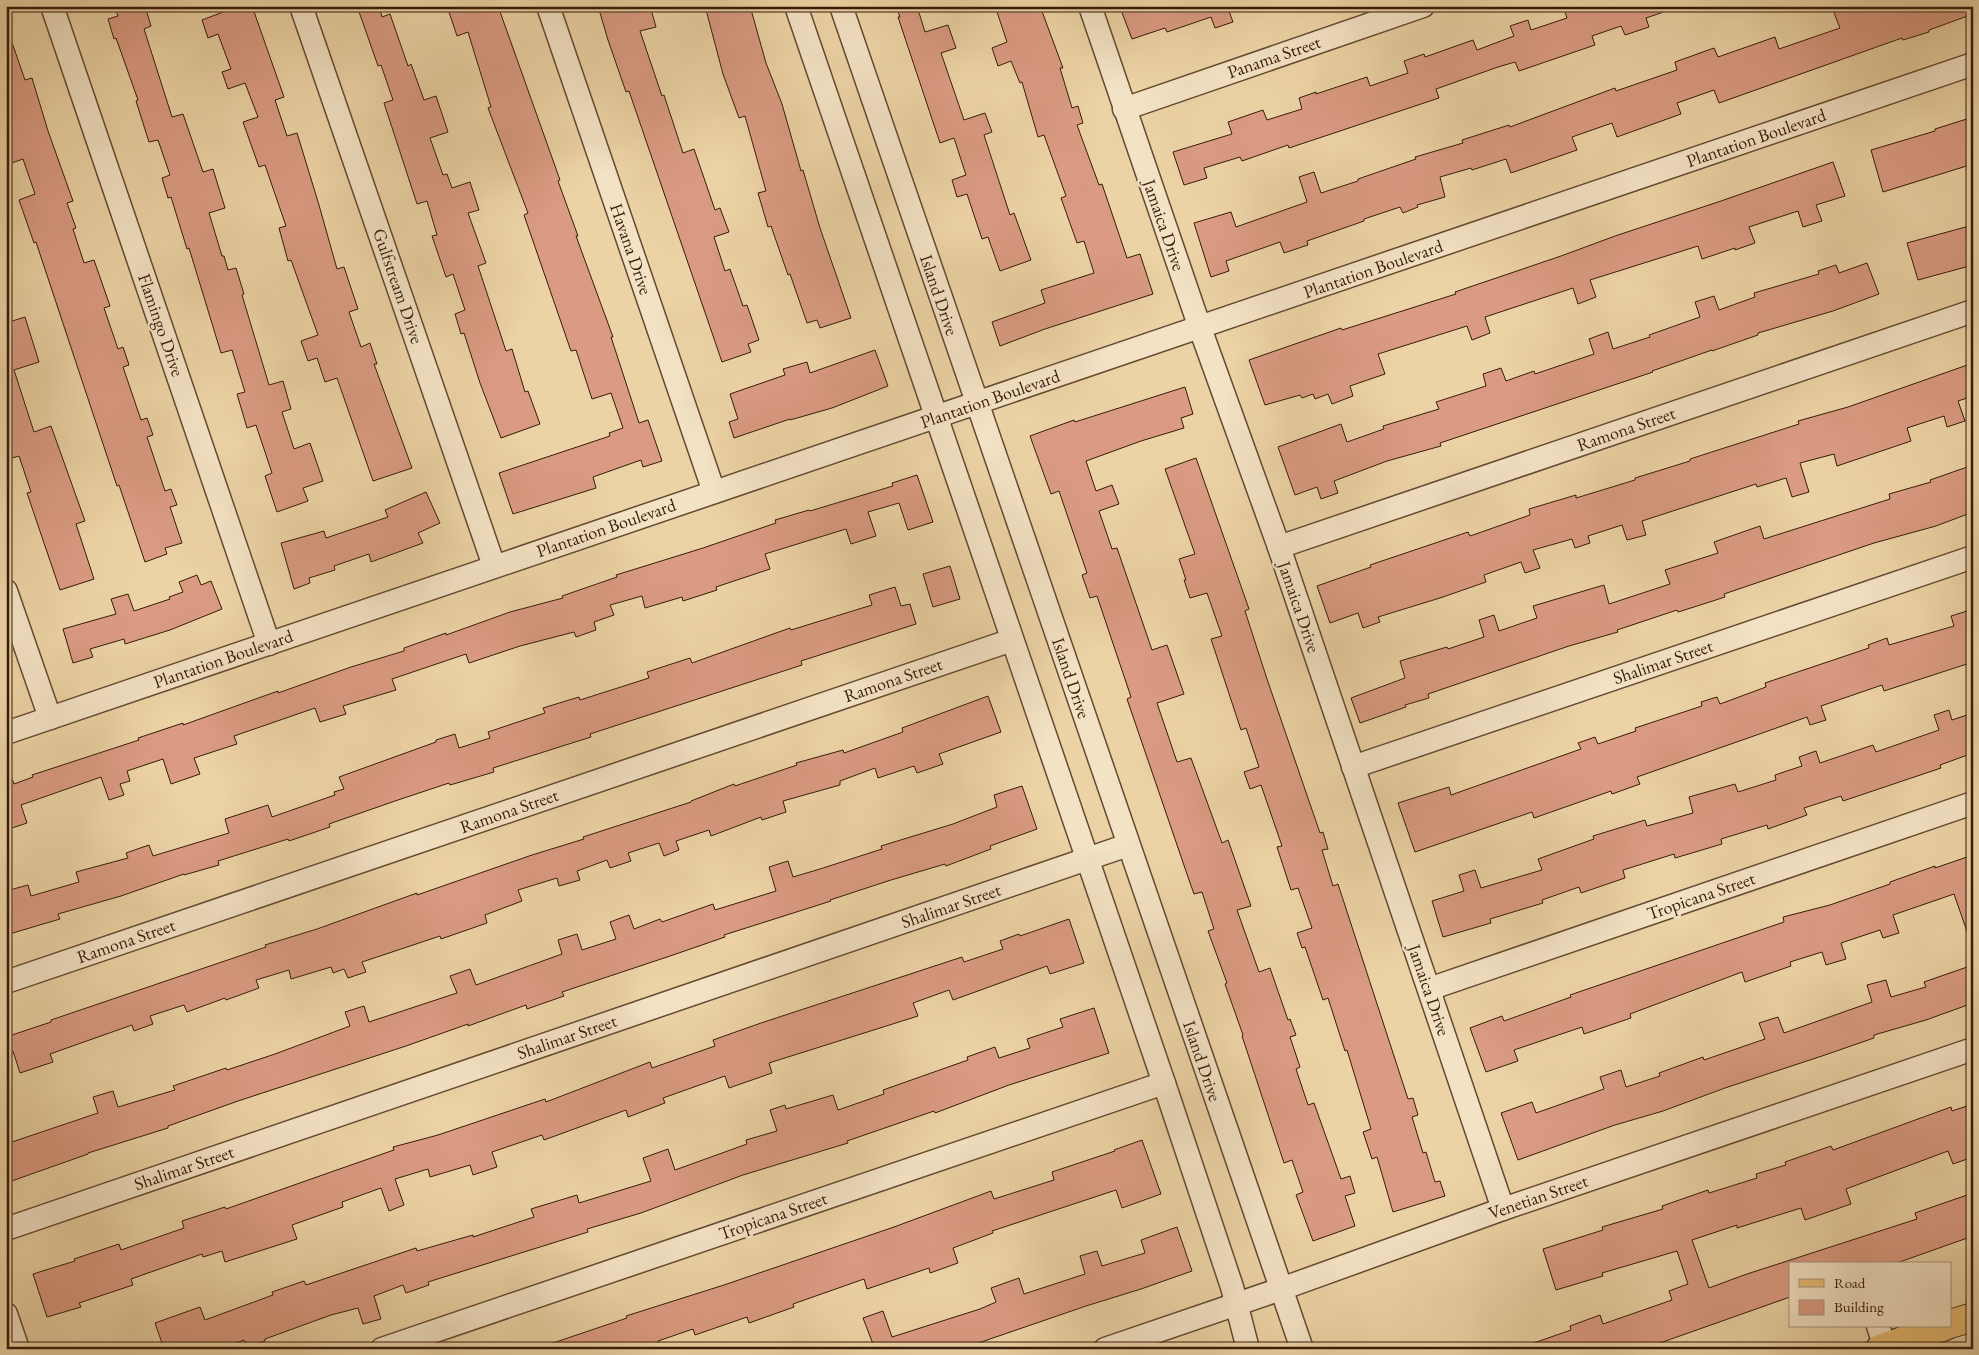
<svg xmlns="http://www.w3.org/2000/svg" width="1979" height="1355" font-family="'EB Garamond',serif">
<rect width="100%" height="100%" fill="#ecd3a5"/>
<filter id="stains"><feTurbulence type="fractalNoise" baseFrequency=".004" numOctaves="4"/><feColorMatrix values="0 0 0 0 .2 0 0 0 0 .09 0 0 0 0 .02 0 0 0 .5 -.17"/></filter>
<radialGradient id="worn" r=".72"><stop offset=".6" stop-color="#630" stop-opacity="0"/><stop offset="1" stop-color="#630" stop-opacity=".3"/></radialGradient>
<!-- building -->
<g fill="#da9b82" stroke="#361b0b">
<polygon points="114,6 145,6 151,26 144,29 172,117 183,114 203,172 213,169 225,208 209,213 222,256 224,256 228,270 236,268 244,294 242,295 269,385 283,381 291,409 282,412 294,449 310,443 323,481 303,488 308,501 277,512 265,476 272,473 256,425 247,428 237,394 245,392 232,350 221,353 189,248 187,249 171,197 168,198 162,178 170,175 158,140 149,142 136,101 138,100 116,38 114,39 108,19 118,16"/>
<polygon points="239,6 252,6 284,97 275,100 287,136 297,133 319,205 337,269 344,267 358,309 349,312 361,347 370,343 377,364 374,364 412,468 373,481 337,378 325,382 317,358 308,361 301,341 318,335 291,260 288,261 279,228 286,226 265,165 259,167 243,122 258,117 245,83 228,89 222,72 231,69 218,34 208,38 202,20"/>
<polygon points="357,6 379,6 382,17 390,14 408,66 411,64 424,100 436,96 448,132 430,138 443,175 447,174 452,188 470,182 479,210 468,213 486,263 478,266 506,351 512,349 525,392 528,391 540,424 501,438 480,383 464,333 461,334 455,314 465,310 453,274 446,277 432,236 437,235 427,201 417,204 384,103 393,100 381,65 378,66"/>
<polygon points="447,6 498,6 560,180 558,181 578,236 576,236 613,337 611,337 639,423 648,420 662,461 643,467 641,460 607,472 593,477 596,488 513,514 499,473 610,436 609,433 623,428 611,393 592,399 576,350 571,351 524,215 528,213 488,108 491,107 468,32 457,36"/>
<polygon points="598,6 650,6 656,27 640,31 662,96 664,95 683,153 694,149 715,210 720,208 729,232 714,237 725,271 730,269 743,306 747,305 759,340 748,344 751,352 722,362 629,91 626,92 608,40"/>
<polygon points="705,6 750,6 766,63 782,104 801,171 803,170 820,228 851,318 820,328 817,320 807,323 790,274 788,275 771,226 768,227 758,193 766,191 745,116 739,118 723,74"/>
<polygon points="896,6 917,6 925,32 948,25 956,48 941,53 964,120 985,113 992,132 984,135 1010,215 1014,213 1031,260 1000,271 988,237 982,239 967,194 957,197 952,180 966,175 954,138 940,143 898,17 900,17"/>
<polygon points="995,6 1040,6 1063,68 1060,68 1072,108 1078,106 1083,123 1077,125 1099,185 1102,184 1127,258 1140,254 1153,294 1045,329 1000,346 992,322 1045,303 1041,290 1094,273 1084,241 1077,243 1061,198 1066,196 1044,135 1038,137 1022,82 1020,83 1011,61 998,66 992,48 1007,42"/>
<polygon points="1132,6 1235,6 1235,9 1229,11 1233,22 1215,28 1211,17 1167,32 1165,28 1132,39 1121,10"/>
<polygon points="1563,6 1675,8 1646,18 1649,27 1625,35 1621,26 1592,36 1595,45 1519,71 1515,62 1498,67 1436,89 1439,98 1289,148 1288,145 1242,161 1240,157 1204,168 1207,178 1184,185 1173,152 1232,134 1228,122 1263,110 1267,120 1302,109 1299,98 1316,92 1316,94 1367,77 1370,86 1408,73 1404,61 1424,54 1425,57 1473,40 1477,50 1514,36 1510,26 1528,20 1531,30 1567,18"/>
<polygon points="1846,6 1973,6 1973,14 1929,30 1929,32 1903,40 1902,38 1719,103 1714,90 1677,103 1681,114 1617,137 1612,123 1572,137 1577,150 1511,173 1506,159 1472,170 1471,168 1440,177 1445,197 1417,205 1418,207 1403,213 1400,207 1364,219 1364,221 1307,241 1308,245 1284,253 1280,242 1226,261 1229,271 1211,277 1194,223 1231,212 1236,227 1307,202 1299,177 1314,172 1321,193 1358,181 1358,179 1416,159 1415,157 1463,143 1462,140 1509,125 1510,127 1615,88 1616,91 1677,70 1675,62 1714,48 1718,57 1775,37 1779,49 1840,28 1833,10"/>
<polygon points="6,34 9,34 25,80 32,78 48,131 73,201 67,203 76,228 73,229 84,263 94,260 110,306 104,308 118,349 123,347 129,365 123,367 141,420 147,418 153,435 147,437 165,491 171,489 177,505 170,507 182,543 165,548 167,554 145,562 119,485 117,486 36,242 34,243 19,200 35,194 23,159 6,165"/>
<polygon points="1973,117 1973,164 1883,192 1871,150 1935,131 1935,129"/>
<polygon points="1833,162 1845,196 1816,205 1822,221 1803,227 1798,211 1749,227 1755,243 1735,250 1735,248 1702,259 1698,246 1590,280 1596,297 1578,304 1573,288 1485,317 1490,333 1472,340 1467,326 1378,354 1385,374 1350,386 1353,396 1332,404 1328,394 1315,399 1313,394 1302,398 1300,395 1265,405 1249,360 1341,328 1342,330 1456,294 1455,292 1561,256 1615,236 1718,202"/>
<polygon points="1973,225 1973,265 1918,280 1907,243"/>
<polygon points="1867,263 1879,294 1833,311 1758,333 1758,335 1712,351 1712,350 1652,371 1653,372 1440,443 1441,446 1387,461 1334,481 1338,493 1321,499 1317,487 1295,495 1278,447 1341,424 1347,442 1384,429 1383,426 1439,409 1436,402 1486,386 1483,374 1501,368 1506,381 1534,371 1535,374 1594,354 1589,339 1608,332 1613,349 1650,337 1649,335 1700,317 1695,302 1714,296 1719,310 1755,297 1754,293 1819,274 1818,271 1836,265 1839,273"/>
<polygon points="25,317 39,362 14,370 34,432 51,426 85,521 76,524 94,579 60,590 27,493 31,492 19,456 12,458 6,442 6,323"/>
<polygon points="875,350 888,386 832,408 790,420 790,419 734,438 729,422 738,419 730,394 785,375 783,369 807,362 810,373"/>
<polygon points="1973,363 1973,396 1958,401 1965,421 1947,427 1944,416 1907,428 1911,441 1837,466 1834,454 1800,463 1809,492 1792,497 1786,478 1757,487 1756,484 1642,521 1646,535 1627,540 1622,525 1588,536 1590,543 1575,548 1572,539 1533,550 1540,568 1525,573 1521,562 1484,575 1486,582 1440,598 1378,617 1380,622 1363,628 1358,613 1330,623 1317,586 1371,567 1370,565 1468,532 1470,536 1530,515 1529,509 1576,495 1576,498 1635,480 1635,478 1690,461 1690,459 1799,424 1798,421 1848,407"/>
<polygon points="1185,387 1193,414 1181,418 1184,428 1141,441 1086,461 1096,491 1112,485 1119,504 1099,511 1112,549 1117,548 1152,650 1167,645 1184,694 1157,703 1177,762 1191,758 1222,843 1228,840 1251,906 1237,910 1259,972 1270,968 1288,1020 1290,1019 1296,1035 1290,1037 1300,1067 1296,1069 1308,1105 1314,1103 1341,1179 1350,1176 1355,1193 1345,1196 1355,1226 1313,1241 1296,1195 1303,1192 1292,1160 1284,1163 1242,1036 1243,1035 1225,984 1227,983 1208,931 1214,929 1202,892 1194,894 1188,877 1127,699 1131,697 1097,596 1090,598 1082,575 1087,573 1059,491 1051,494 1030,436 1074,420 1075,422"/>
<polygon points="1196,458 1249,609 1245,611 1267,679 1320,833 1323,832 1328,849 1322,850 1333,886 1338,884 1408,1099 1413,1098 1418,1115 1412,1117 1423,1153 1426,1152 1435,1182 1440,1181 1445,1196 1393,1212 1377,1157 1372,1159 1363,1132 1371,1129 1347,1050 1345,1051 1328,998 1323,1000 1305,947 1302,948 1297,933 1312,928 1298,888 1291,890 1277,847 1282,846 1261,785 1250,789 1244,772 1259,767 1246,728 1241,730 1211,639 1222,636 1207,593 1190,598 1184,580 1186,580 1179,559 1195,554 1165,469"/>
<polygon points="1973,465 1973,512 1936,526 1874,543 1724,594 1725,597 1694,607 1678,612 1677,610 1617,630 1618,632 1569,646 1428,694 1429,698 1405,705 1406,707 1360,723 1351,698 1405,678 1400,661 1447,647 1448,649 1484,637 1479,620 1494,615 1499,631 1537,618 1533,606 1604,585 1609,604 1670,584 1665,570 1718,553 1714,542 1760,526 1764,539 1890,499 1889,494 1931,482 1930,480"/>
<polygon points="917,475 933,522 908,530 899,503 868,512 876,536 851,544 846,529 765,554 770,569 716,587 717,590 683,601 682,597 645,608 642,596 610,605 614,615 594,622 596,630 576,637 574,632 520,646 469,663 466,654 392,679 396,690 343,706 346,714 320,722 315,708 234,736 237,744 194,758 200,774 171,784 163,759 127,771 130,781 120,784 124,795 109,800 101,777 21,805 27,823 6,830 6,770 9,770 14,784 33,777 32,775 139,740 138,738 183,723 183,725 278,691 278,693 351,667 404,651 404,648 446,633 446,635 510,612 563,598 562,596 617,577 616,575 703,548 776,523 775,520 809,510 810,511 893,486 892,483"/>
<polygon points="426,492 440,523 418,533 423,543 371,562 369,554 334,566 335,570 309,578 310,583 294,589 281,543 324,531 326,538 388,517 385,510"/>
<polygon points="950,566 960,599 933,607 923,574"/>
<polygon points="197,575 201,585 211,581 222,609 170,630 125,644 124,639 90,649 93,657 73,663 63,629 116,614 111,599 128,594 134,611 170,599 169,597 183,592 179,582"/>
<polygon points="895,587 901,606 910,604 916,624 801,661 802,665 590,734 591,737 493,768 494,772 450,785 449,783 395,801 329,824 330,827 289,841 288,839 218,861 219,865 184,875 184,874 121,896 58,914 60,919 6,935 6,891 28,885 31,896 79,882 76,872 128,858 126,853 149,845 153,856 229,833 225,819 268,805 272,817 335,795 334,792 344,789 339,777 436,742 436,740 455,734 459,748 490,738 488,732 545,713 543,708 579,697 580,700 649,678 647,672 690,658 692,663 790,628 791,630 872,605 869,595"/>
<polygon points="1967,611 1973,630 1973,662 1884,691 1882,685 1821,706 1826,720 1810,725 1807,717 1768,731 1637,777 1640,784 1612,794 1611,791 1534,818 1532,812 1415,852 1398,803 1449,787 1451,795 1581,749 1578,743 1595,737 1598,744 1636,731 1635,728 1702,706 1701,702 1717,697 1720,704 1766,687 1765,683 1869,648 1868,645 1887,638 1889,645 1954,626 1951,616"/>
<polygon points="988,696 1001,732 939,754 943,764 917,773 914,766 878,778 875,768 840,781 840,785 783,801 786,812 762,820 761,817 711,836 709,830 676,841 679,850 664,856 659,843 628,853 631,861 610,868 607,860 577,871 580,880 559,886 557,878 518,890 522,901 485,915 487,923 441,939 440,936 362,962 366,972 348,978 344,969 333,973 331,967 291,979 289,970 256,980 259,988 226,1000 225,998 187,1012 184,1005 150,1016 153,1024 134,1031 132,1025 50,1054 53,1062 20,1073 13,1051 6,1053 6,1037 51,1022 51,1020 266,947 265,945 317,929 417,893 417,895 532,855 584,839 583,837 691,802 691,801 734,784 735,786 797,765 796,763 843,750 844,753 903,732 902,728"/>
<polygon points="1949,710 1952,720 1973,713 1973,753 1940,765 1941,768 1843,801 1841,796 1804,808 1807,815 1768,829 1767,825 1721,839 1722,844 1675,858 1674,854 1623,870 1625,878 1581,893 1579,887 1542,900 1543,903 1490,919 1491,923 1443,937 1432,901 1464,891 1459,875 1475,870 1481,888 1542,870 1538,859 1594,839 1593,836 1645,820 1647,826 1693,813 1689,797 1735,784 1738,792 1776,780 1775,775 1802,766 1799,757 1816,751 1820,763 1873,745 1876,752 1939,730 1934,715"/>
<polygon points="1022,786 1037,829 990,846 991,849 946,866 945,864 891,880 830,900 831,901 724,935 725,937 673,955 562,992 564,996 527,1009 526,1005 468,1026 468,1024 406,1046 238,1101 168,1126 168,1128 88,1153 88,1154 6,1183 6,1144 98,1113 93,1097 113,1091 118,1107 175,1090 173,1086 226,1068 227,1070 275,1054 350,1026 345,1012 364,1006 369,1022 457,993 450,976 470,969 476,985 562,954 558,940 577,934 582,950 616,939 610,922 629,915 634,929 660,919 662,922 713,904 715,910 776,891 769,867 788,861 793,877 820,869 882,849 881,846 953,824 997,807 994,795"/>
<polygon points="1973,855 1973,939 1970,940 1954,894 1893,915 1899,933 1883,938 1880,930 1841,943 1846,959 1826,965 1822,952 1790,962 1791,966 1745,982 1742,972 1630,1014 1631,1018 1584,1034 1582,1027 1514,1050 1518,1061 1486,1072 1470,1028 1502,1016 1504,1021 1571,997 1570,995 1784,922 1783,917 1830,905 1890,884 1890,882 1935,866 1935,868"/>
<polygon points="1069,919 1084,963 1050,974 1047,966 953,1000 949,990 913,1003 918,1016 769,1063 772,1073 729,1088 725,1076 663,1098 665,1103 628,1117 626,1110 544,1140 542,1135 492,1152 497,1167 473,1175 470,1165 430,1177 428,1169 395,1179 404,1205 389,1211 381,1188 342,1202 343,1207 292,1225 297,1239 225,1262 222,1251 203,1257 202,1254 131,1279 133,1285 79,1303 81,1307 47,1317 33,1274 75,1261 74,1259 119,1244 121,1250 184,1228 182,1221 225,1207 226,1209 331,1172 394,1150 393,1147 438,1135 545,1099 546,1102 650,1062 652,1068 715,1046 713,1040 761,1023 962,957 964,962 1003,949 1000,941 1019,934 1020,936"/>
<polygon points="1970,966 1973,975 1973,1003 1926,1020 1874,1035 1874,1038 1822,1056 1725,1088 1663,1111 1615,1125 1518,1160 1501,1113 1532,1102 1536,1113 1604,1089 1600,1077 1621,1070 1626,1087 1660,1076 1659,1073 1703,1057 1704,1060 1765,1039 1759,1023 1778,1017 1784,1033 1872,1002 1867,985 1886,980 1891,997 1926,987 1924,982"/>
<polygon points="1094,1008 1109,1053 1009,1085 935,1113 934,1111 847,1141 848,1143 743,1175 641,1213 587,1229 588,1232 428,1282 429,1285 406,1293 403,1285 374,1296 381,1319 363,1324 358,1308 331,1315 265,1339 265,1341 247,1347 244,1340 221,1349 164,1349 155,1323 200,1307 205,1320 273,1295 272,1292 304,1281 306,1285 416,1248 417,1251 473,1235 473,1237 534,1217 531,1209 577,1195 579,1203 651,1181 643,1158 668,1149 675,1170 747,1144 746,1140 777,1131 770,1110 785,1105 786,1109 833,1095 838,1110 884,1094 883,1090 968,1060 967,1057 995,1047 999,1058 1030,1048 1027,1039 1063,1027 1060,1019"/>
<polygon points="1973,1104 1973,1157 1953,1164 1948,1151 1846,1189 1851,1204 1805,1220 1801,1208 1737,1228 1737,1225 1692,1240 1709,1288 1744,1275 1917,1219 1915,1213 1973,1193 1973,1236 1894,1264 1790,1264 1790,1297 1643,1349 1526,1349 1525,1346 1571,1330 1570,1326 1600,1315 1603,1324 1672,1300 1669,1291 1688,1284 1677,1251 1602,1273 1603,1276 1556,1290 1543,1249 1603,1230 1602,1227 1663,1209 1662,1206 1708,1190 1709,1193 1757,1178 1756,1174 1786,1165 1785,1162 1831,1146 1833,1150 1951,1107 1952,1111"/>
<polygon points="1142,1140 1161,1194 1122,1208 1116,1190 992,1231 993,1233 953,1248 958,1263 930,1273 929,1268 867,1289 864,1279 793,1304 794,1307 749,1323 747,1317 695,1335 693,1329 658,1341 660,1349 544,1349 544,1346 627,1318 626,1316 724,1285 894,1227 991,1191 994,1199 1054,1180 1052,1172 1115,1151 1114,1150"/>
<polygon points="1177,1227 1192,1271 1141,1289 1086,1306 961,1349 867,1349 867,1346 873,1344 863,1318 883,1311 892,1337 980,1309 996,1302 991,1288 1019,1278 1024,1294 1085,1274 1080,1256 1097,1251 1102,1266 1145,1253 1141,1240"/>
</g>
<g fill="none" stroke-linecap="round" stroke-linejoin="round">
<defs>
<g id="minor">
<polyline points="52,6 269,644"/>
<polyline points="301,6 494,566"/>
<polyline points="548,6 714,492"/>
<polyline points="796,6 1164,1083 1232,1287 1248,1349"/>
<polyline points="841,6 1302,1349"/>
<polyline points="1090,6 1200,328 1279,547 1503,1209"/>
<polyline points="1124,109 1423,6"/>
<polyline points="1279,547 1973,311"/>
<polyline points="6,591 50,718"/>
<polyline points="6,733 1973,64"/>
<polyline points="1353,767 1973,557"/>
<polyline points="6,982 1012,640"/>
<polyline points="1429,989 1973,803"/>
<polyline points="6,1229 1128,845"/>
<polyline points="6,1314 18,1349"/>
<polyline points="1878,1326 1885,1347"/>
<polyline points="382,1349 1164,1083"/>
<polyline points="1105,1349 1281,1289 1503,1209 1973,1049"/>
</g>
<g id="major">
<polyline points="1950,1324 1973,1317"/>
<polyline points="1880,1349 1945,1326"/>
</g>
</defs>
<!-- minor casing -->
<use href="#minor" stroke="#644932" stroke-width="25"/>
<!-- major casing -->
<use href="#major" stroke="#361b0b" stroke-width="30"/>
<!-- minor -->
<use href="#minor" stroke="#f3e2c4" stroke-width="22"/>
<!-- major -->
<use href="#major" stroke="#e6ba72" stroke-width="28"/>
</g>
<g text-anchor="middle" stroke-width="4.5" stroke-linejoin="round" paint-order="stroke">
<!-- street labels -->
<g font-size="18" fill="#361b0b" stroke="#f3e2c4">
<text transform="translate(1274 57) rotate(-19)" y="6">Panama Street</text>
<text transform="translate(1756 138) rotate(-19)" y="6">Plantation Boulevard</text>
<text transform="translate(1164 225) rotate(71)" y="6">Jamaica Drive</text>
<text transform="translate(631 249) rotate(71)" y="6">Havana Drive</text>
<text transform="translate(1373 269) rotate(-19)" y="6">Plantation Boulevard</text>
<text transform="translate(398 286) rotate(71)" y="6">Gulfstream Drive</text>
<text transform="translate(939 295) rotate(71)" y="6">Island Drive</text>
<text transform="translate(161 325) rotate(71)" y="6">Flamingo Drive</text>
<text transform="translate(990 399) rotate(-19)" y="6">Plantation Boulevard</text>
<text transform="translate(1626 429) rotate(-19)" y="6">Ramona Street</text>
<text transform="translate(606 528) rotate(-19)" y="6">Plantation Boulevard</text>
<text transform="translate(1299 607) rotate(71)" y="6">Jamaica Drive</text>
<text transform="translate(223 659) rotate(-19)" y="6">Plantation Boulevard</text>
<text transform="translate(1663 662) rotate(-19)" y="6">Shalimar Street</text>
<text transform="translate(1071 678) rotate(71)" y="6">Island Drive</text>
<text transform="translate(893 680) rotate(-19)" y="6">Ramona Street</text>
<text transform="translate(509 811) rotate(-19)" y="6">Ramona Street</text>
<text transform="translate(1701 896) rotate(-19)" y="6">Tropicana Street</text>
<text transform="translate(951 906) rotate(-19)" y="6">Shalimar Street</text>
<text transform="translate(126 941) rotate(-19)" y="6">Ramona Street</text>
<text transform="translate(1429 990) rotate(71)" y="6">Jamaica Drive</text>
<text transform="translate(567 1037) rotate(-19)" y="6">Shalimar Street</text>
<text transform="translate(1202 1061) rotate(71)" y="6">Island Drive</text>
<text transform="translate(184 1168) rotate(-19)" y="6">Shalimar Street</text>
<text transform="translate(1538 1197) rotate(-19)" y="6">Venetian Street</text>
<text transform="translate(773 1216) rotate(-19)" y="6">Tropicana Street</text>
</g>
</g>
<!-- margin -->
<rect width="1979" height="1355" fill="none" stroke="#ecd3a5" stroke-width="25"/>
<rect x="8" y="8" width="1964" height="1340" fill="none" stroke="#361b0b" stroke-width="2.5"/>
<rect x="12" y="12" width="1954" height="1330" fill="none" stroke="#361b0b"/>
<!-- legend -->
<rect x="1789" y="1262" width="162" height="65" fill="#f3e2c4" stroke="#a7927a"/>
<rect x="1799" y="1279" width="25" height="8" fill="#e6ba72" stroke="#a7927a"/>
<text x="1834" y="1288" font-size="15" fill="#361b0b">Road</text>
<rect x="1799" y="1300" width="25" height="15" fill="#da9b82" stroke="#a7927a"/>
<text x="1834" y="1312" font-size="15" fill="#361b0b">Building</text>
<rect width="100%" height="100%" filter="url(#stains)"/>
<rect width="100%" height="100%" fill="url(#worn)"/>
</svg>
